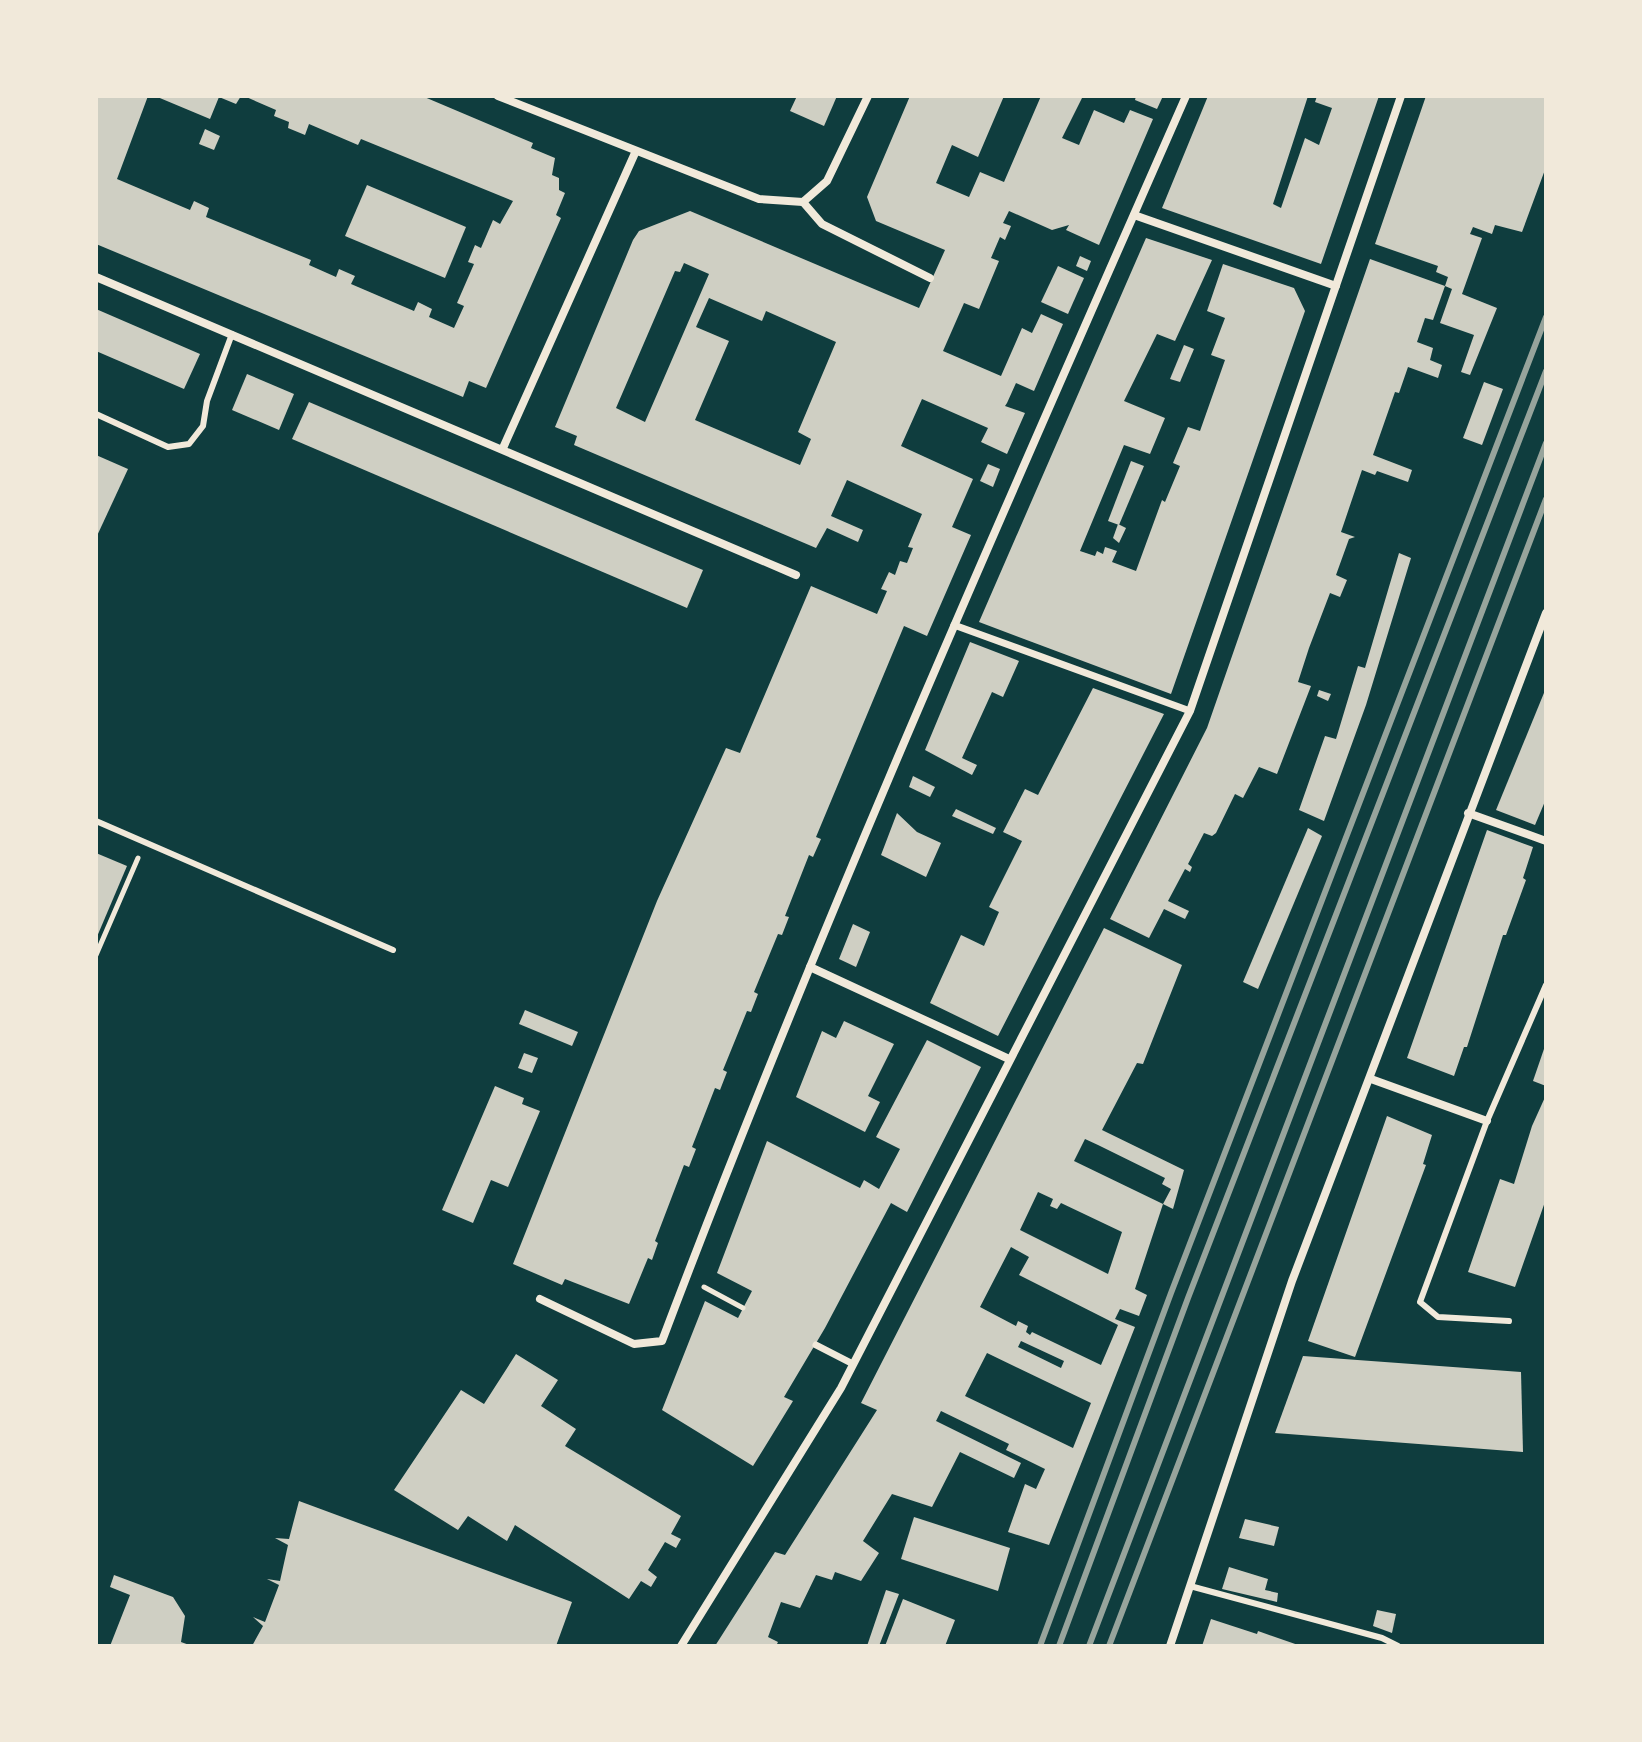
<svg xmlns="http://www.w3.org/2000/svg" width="1642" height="1742" font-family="'Playfair Display',serif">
<rect width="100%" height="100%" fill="#0f3d3e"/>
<!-- building -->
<g fill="#cfcfc3" fill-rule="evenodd">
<polygon points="96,96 148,96 117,179 190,210 194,201 209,208 206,217 311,260 309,265 336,277 339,269 355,276 351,284 414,311 418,302 432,309 429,317 454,328 464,306 457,303 474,264 468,262 475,245 481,248 493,220 500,224 513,201 361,139 358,145 309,124 305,135 288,128 289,122 274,116 276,110 244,96 422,96 533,143 531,148 555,158 552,175 559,178 559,190 565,193 556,215 561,218 486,388 469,381 463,397 96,244"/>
<polygon points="155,96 241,96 236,104 219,97 210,119"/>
<polygon points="797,96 837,96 824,126 790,111"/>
<path d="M910 96H1004L978 157 952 145 936 183 969 197 980 172 1004 182 1041 96H1083L1062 138 1079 145 1094 110 1124 123 1130 110 1153 119 1099 245 1066 230 1069 225 1052 230 1009 211 1003 223 1011 226 1005 240 1000 237 991 258 999 261 979 309 964 303 943 351 1001 376 1022 328 1032 333 1041 314 1063 324 1034 391 1016 383 1007 403 1005 406 1025 413 1007 454 981 442 988 428 922 399 901 446 973 479 952 527 971 535 927 636 904 626 816 837 821 839 813 857 809 855 785 916 789 917 782 935 778 934 754 992 758 994 751 1012 747 1011 723 1070 727 1072 720 1090 715 1088 692 1147 696 1149 689 1167 684 1165 655 1241 658 1243 652 1260 648 1258 629 1304 565 1279 562 1285 513 1264 657 901 726 748 740 753 811 586 877 614 887 591 881 589 889 572 895 575 900 561 907 563 913 548 908 547 922 514 847 480 831 516 863 530 858 542 827 528 816 548 574 445 577 436 555 427 633 240 639 231 690 211 919 308 945 250 876 221 867 197ZM684 263 709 274 645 422 616 408 675 271 680 272ZM709 298 762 321 766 311 836 342 798 432 811 439 800 465 695 420 729 341 696 327Z"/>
<polygon points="1136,96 1163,96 1157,109 1135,100"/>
<polygon points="1208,96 1308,96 1273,204 1281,208 1305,138 1319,145 1332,108 1315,102 1317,96 1379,96 1321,264 1162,208"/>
<polygon points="1426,96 1546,96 1546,167 1522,232 1495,225 1492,234 1473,227 1470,234 1482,238 1462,294 1497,308 1470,375 1461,372 1474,335 1440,323 1452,289 1445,286 1448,277 1436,272 1438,266 1375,244"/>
<polygon points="205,129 220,136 214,150 199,144"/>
<polygon points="367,185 466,227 445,278 345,236"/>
<polygon points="1146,238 1212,260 1175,341 1157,334 1124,401 1165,418 1150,454 1124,445 1080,551 1095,556 1097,551 1103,554 1105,547 1117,551 1112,562 1136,571 1162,500 1165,502 1180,466 1173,463 1188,427 1200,431 1225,360 1211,355 1225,318 1207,311 1223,264 1294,288 1305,311 1171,694 979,622"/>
<polygon points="1080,256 1091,261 1087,271 1076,266"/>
<polygon points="1370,259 1445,286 1433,320 1425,318 1417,342 1433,348 1430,360 1442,365 1438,378 1408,367 1399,393 1395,392 1373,455 1412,470 1408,482 1377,471 1375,475 1362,470 1341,532 1355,537 1349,539 1336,575 1347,580 1340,597 1330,593 1309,648 1298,682 1311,686 1277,774 1259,767 1243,798 1235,794 1216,833 1212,836 1204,833 1188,864 1192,867 1190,872 1185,869 1168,901 1189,911 1185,919 1164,909 1149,938 1110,919 1207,728"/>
<polygon points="1058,266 1084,278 1068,314 1041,302"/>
<polygon points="96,309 200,354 184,389 96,351"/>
<polygon points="1184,345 1194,349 1180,382 1170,379"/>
<polygon points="247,374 294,394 279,430 232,410"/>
<polygon points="1484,382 1503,389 1482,445 1463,438"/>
<polygon points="309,402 703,570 687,608 292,439"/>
<polygon points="96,455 128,469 96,538"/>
<polygon points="1131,461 1144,466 1119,525 1108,521"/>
<polygon points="988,464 1000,469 993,487 980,481"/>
<polygon points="1118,524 1126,528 1119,543 1113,538"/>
<polygon points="1399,553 1411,558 1366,705 1324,821 1299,810 1325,736 1336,739 1358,666 1365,668"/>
<polygon points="970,642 1019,661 1003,697 992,692 962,758 977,765 972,775 925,750"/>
<polygon points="1093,688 1164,714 998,1036 930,1003 961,935 984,946 999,912 989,907 1022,841 1003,832 1025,789 1038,795"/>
<polygon points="1546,688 1546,799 1535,825 1496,810"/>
<polygon points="1319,690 1331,694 1328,701 1317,696"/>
<polygon points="913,776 935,787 930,797 909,787"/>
<polygon points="956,809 996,828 993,834 952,816"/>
<polygon points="897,813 917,832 941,843 926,877 881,855"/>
<polygon points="1308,828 1322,836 1258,989 1243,982"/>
<polygon points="1487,830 1533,847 1523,878 1526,880 1506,935 1503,935 1467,1047 1464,1047 1454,1076 1407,1058"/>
<polygon points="96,853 127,866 96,939"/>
<polygon points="853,924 870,932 856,967 839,959"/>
<path d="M1104 928 1182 965 1143 1064 1137 1063 1102 1130 1184 1170 1173 1209 1163 1204 1171 1189 1162 1184 1165 1178 1098 1145 1085 1139 1074 1161 1163 1204 1135 1289 1147 1295 1139 1316 1120 1309 1115 1319 1135 1327 1049 1545 1008 1532 1025 1484 1036 1489 1045 1469 1006 1450 1009 1444 941 1411 936 1421 1021 1463 1014 1478 960 1452 932 1507 892 1494 863 1541 879 1553 861 1581 835 1572 832 1580 816 1575 800 1608 781 1602 768 1637 778 1642 776 1646H715L775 1552 785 1555 877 1410 861 1403ZM1038 1192 1053 1199 1050 1206 1057 1209 1061 1203 1122 1232 1108 1274 1020 1230ZM1011 1247 1029 1257 1019 1275 1118 1325 1101 1365 1032 1332 1030 1335 1026 1332 1028 1326 1018 1321 1016 1326 980 1307ZM1021 1341 1064 1361 1061 1368 1018 1347ZM987 1353 1091 1403 1073 1448 965 1396Z"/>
<polygon points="525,1010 578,1032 572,1046 519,1024"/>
<polygon points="844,1021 894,1044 868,1096 880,1102 865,1132 796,1097 822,1031 836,1038"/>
<polygon points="927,1040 981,1067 907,1212 891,1203 825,1328 784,1397 793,1401 753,1466 662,1410 705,1301 738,1318 752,1291 717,1273 767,1141 860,1188 864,1180 879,1189 900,1149 876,1137"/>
<polygon points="1545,1046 1546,1046 1546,1086 1533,1081"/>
<polygon points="524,1053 538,1058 532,1073 518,1068"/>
<polygon points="495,1086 524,1098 522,1104 540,1111 508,1187 491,1180 473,1223 442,1210"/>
<polygon points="1546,1095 1546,1199 1515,1287 1468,1272 1500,1179 1514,1184 1532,1126"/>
<polygon points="1387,1116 1432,1135 1423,1164 1426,1165 1355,1357 1308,1341"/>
<polygon points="516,1354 558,1380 541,1406 576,1429 565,1446 681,1516 671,1534 681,1539 676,1548 665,1542 648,1570 657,1577 651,1587 641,1581 629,1599 515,1525 507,1541 468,1516 458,1530 394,1490 461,1390 484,1404"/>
<polygon points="1303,1356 1521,1372 1523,1452 1275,1433"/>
<polygon points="299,1501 572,1602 556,1646 252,1646 263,1626 253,1617 265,1622 279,1585 267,1579 280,1581 288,1545 275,1538 289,1539"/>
<polygon points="914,1517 1010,1548 998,1591 901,1559"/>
<polygon points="1245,1519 1279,1527 1274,1546 1239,1538"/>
<polygon points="1229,1567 1268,1579 1265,1590 1278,1593 1277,1602 1222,1589"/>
<polygon points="114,1575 173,1597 185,1616 181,1642 192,1646 110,1646 130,1595 110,1587"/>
<polygon points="886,1590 899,1594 879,1646 867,1646"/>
<polygon points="903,1599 955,1620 945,1646 885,1646"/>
<polygon points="1377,1610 1396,1614 1392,1633 1373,1626"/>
<polygon points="1211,1619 1257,1634 1258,1631 1301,1646 1202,1646"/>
</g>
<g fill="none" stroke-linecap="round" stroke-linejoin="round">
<!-- path -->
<g stroke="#f1e9da" stroke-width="5">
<polyline points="96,955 138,858"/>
<polyline points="704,1287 743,1308"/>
</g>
<!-- service -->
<g stroke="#f1e9da" stroke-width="6">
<polyline points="96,414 168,447 189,444 203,426 207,401 232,334"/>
<polyline points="96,821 393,950"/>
<polyline points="1509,1321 1438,1317 1420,1302 1487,1121 1546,985"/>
<polyline points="1190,1586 1382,1638 1398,1646"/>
</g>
<!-- pedestrian -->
<g stroke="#f1e9da" stroke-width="7">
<polyline points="954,625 1190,711"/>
<polyline points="816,1345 853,1364"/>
</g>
<!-- minor -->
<g stroke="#f1e9da" stroke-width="8">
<polyline points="498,96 759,199 803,202"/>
<polyline points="803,202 822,224 930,278"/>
<polyline points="803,202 827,181 868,96"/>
<polyline points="1134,215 1336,286"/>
<polyline points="96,277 796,575"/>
<polyline points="503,448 635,153"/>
<polyline points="1468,813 1546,841"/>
<polyline points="810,967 1009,1059"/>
<polyline points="1371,1079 1487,1121"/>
<path d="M540 1299 634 1344 662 1341C821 920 1005 508 1186 96"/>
<polyline points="681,1646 841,1388 1190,711 1401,96"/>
<polyline points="1170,1646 1292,1281 1546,613"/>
</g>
<!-- rail -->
<g stroke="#97a49c" stroke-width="6">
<polyline points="1040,1646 1171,1293 1546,317"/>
<polyline points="1059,1646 1188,1298 1546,371"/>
<polyline points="1089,1646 1546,443"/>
<polyline points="1109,1646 1546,499"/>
</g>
</g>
<!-- border -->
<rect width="1642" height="1742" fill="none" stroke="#f1e9da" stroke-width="196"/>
</svg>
